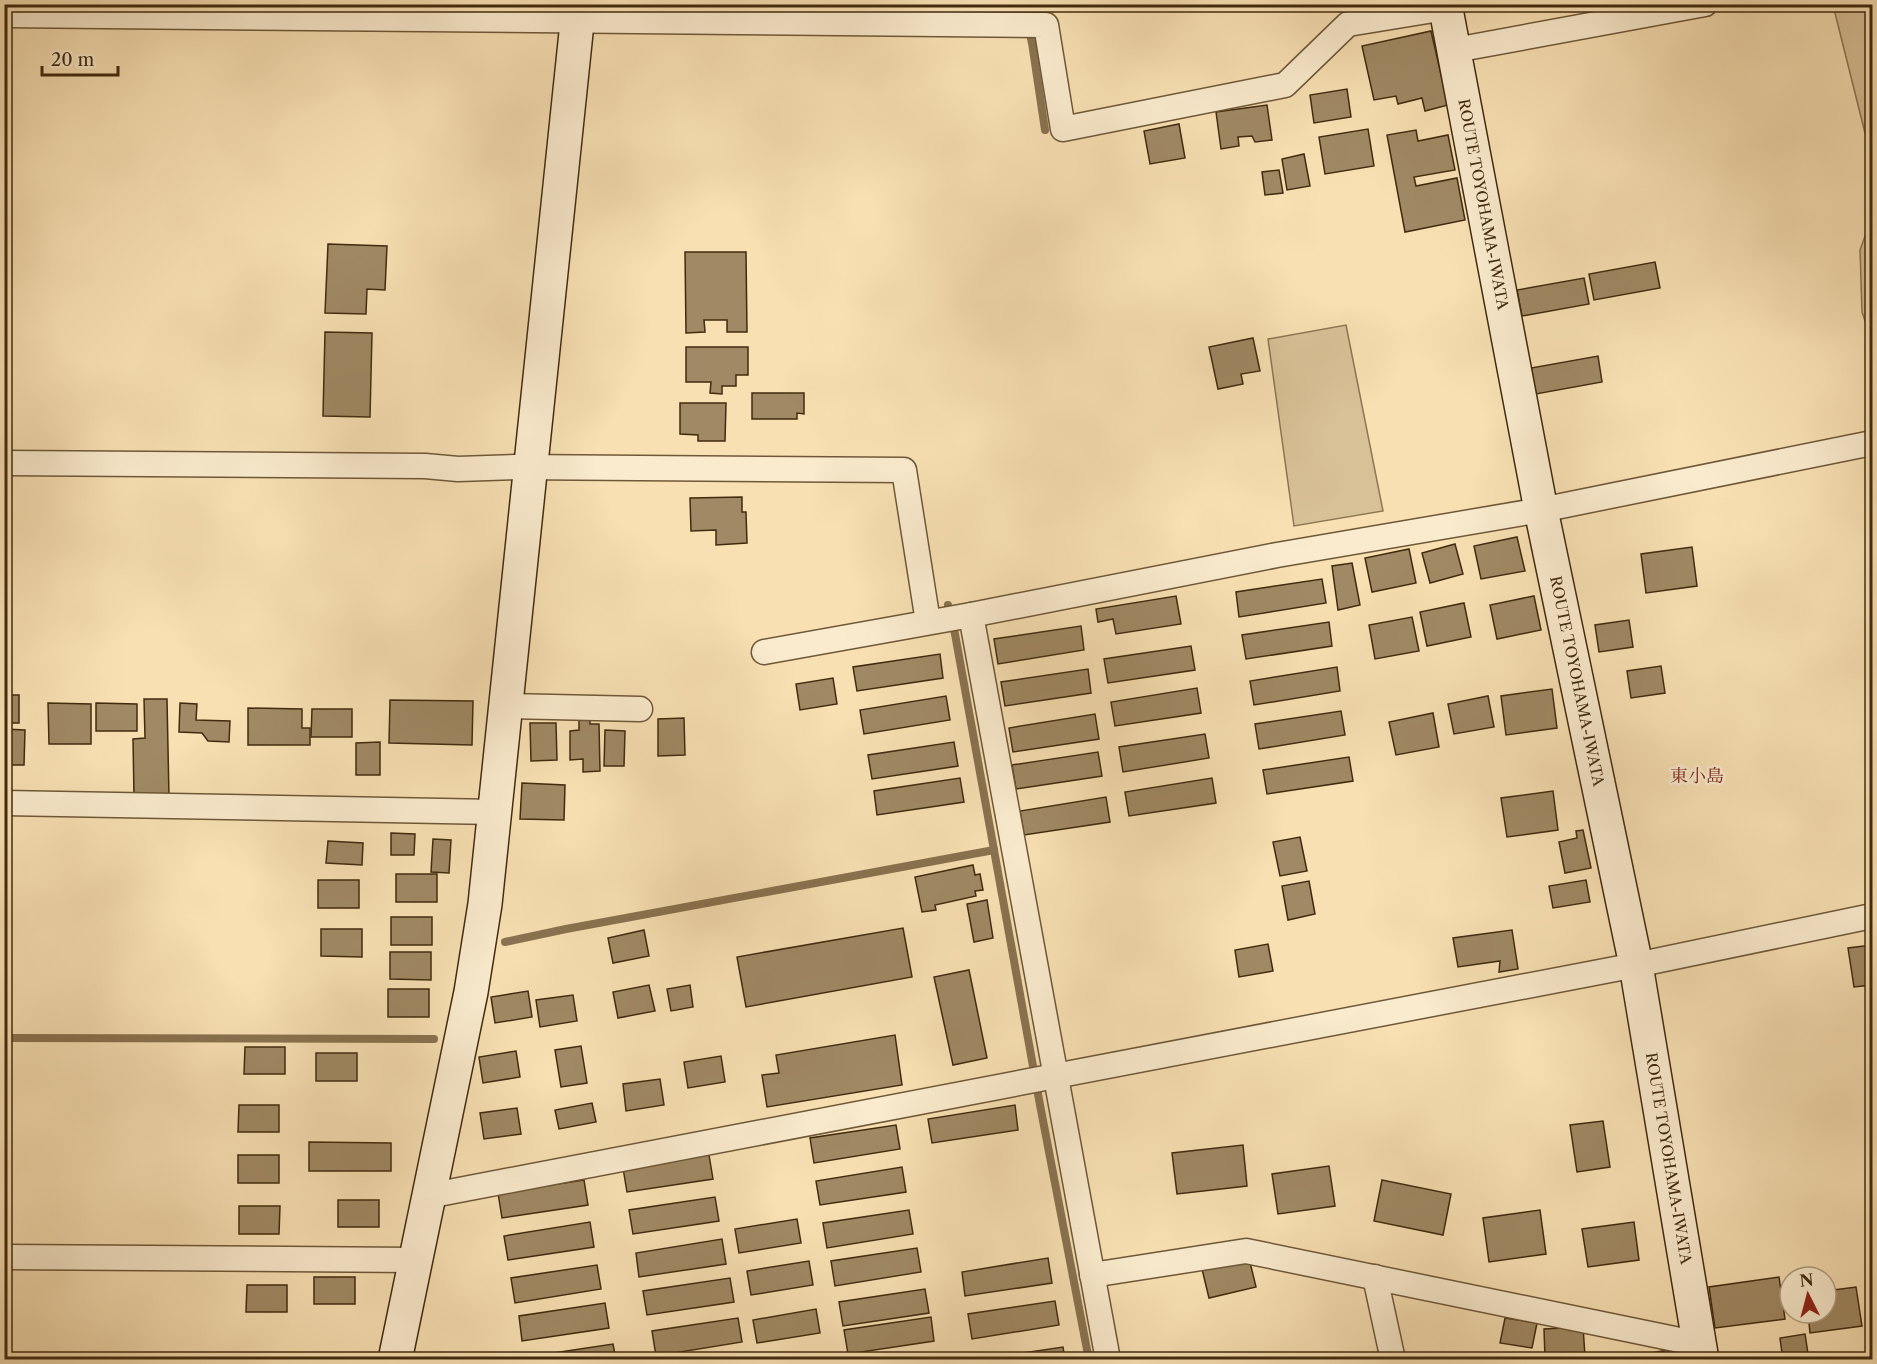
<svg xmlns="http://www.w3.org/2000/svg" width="1877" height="1364" font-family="'Libre Caslon Text','Noto Serif JP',serif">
<rect width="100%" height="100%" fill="#f8e0b3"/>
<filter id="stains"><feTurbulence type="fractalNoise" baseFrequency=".00333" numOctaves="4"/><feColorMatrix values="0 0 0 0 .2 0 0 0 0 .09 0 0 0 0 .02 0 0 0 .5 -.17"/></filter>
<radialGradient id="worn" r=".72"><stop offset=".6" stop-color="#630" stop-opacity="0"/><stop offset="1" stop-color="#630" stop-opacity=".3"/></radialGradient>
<!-- green -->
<g fill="#d9c197" stroke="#8d7653" stroke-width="1.5">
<polygon points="1833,5 1872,5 1872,161"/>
<polygon points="1872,217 1872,341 1862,312 1860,250"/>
<polygon points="1346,325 1383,511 1294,526 1268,339"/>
</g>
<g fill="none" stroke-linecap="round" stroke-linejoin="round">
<!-- stream -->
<g stroke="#8a7250" stroke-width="8">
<polyline points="1023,4 1032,43 1045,130"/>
<polyline points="948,605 955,634 1040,1105 1089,1360"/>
<polyline points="505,942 566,929 994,850"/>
<polyline points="4,1038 434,1039"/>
</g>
</g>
<!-- building -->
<g fill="#a08964" stroke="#412b0f" stroke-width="1.5">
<polygon points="1431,31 1448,105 1425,111 1422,98 1398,104 1396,96 1374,100 1362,46"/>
<polygon points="1347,89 1351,117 1314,123 1310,95"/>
<polygon points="1267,105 1272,140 1255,142 1252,136 1238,137 1239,146 1221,149 1216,112"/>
<polygon points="1179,124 1185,158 1150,164 1144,131"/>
<polygon points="1368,129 1374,166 1325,174 1319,137"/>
<polygon points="1416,130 1418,141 1448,135 1455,170 1414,177 1416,186 1457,178 1465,220 1405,232 1387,135"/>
<polygon points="1304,154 1310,186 1287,190 1282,159"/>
<polygon points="1279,170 1283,193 1265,195 1262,172"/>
<polygon points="328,244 387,246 385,290 367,289 366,314 325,313"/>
<polygon points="685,252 746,252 747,332 727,332 727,320 704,320 705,332 686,333"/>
<polygon points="1655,262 1660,288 1594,300 1589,274"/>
<polygon points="1584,278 1589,304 1522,316 1517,290"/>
<polygon points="325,332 372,333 370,417 323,416"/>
<polygon points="1253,338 1260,371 1241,374 1243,384 1218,389 1209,347"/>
<polygon points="686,347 748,347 748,375 736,375 736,386 722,386 722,394 710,393 711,382 686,382"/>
<polygon points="1598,356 1602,382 1536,394 1531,368"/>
<polygon points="752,393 804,393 804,414 797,413 797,419 752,419"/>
<polygon points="680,403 726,403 725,441 698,441 698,435 680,434"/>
<polygon points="742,497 742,512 746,512 747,543 716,545 716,530 691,531 690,498"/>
<polygon points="1517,537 1525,571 1481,579 1474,546"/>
<polygon points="1455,544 1463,574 1430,583 1422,553"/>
<polygon points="1692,547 1697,586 1646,593 1641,554"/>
<polygon points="1409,549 1416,583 1372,592 1365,558"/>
<polygon points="1352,563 1360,605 1338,610 1332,566"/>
<polygon points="1322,579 1326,603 1239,617 1236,592"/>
<polygon points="1176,596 1181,624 1116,634 1113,619 1098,622 1096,609"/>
<polygon points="1534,596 1541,630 1497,639 1490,605"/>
<polygon points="1464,603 1471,637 1427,646 1420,612"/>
<polygon points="1412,617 1419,651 1375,659 1369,625"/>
<polygon points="1629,620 1633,647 1599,652 1595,625"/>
<polygon points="1329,622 1332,646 1246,659 1242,635"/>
<polygon points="1081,626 1084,650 998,664 994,639"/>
<polygon points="1191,646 1195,670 1108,683 1104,659"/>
<polygon points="940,654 943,678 857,691 853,667"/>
<polygon points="1661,666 1665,693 1631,698 1627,671"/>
<polygon points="1337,667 1340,691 1254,705 1250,681"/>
<polygon points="1088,669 1091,693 1005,706 1001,682"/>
<polygon points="833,678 837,704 800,710 796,684"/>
<polygon points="1197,688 1201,713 1115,726 1111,702"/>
<polygon points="1552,689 1557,728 1506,735 1501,696"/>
<rect x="4" y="695" width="15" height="28"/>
<polygon points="946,696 950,720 864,734 860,710"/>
<polygon points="1488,696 1494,727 1454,734 1448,704"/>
<polygon points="144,699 167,699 169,797 134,797 133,739 145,738"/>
<polygon points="390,700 473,701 472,745 389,743"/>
<polygon points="48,703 91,704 91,744 49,744"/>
<polygon points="96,703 137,704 137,731 96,731"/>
<polygon points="180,703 197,704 196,720 230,721 229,742 208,741 202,733 179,732"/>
<polygon points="248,708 302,709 302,728 310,728 310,745 248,745"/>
<polygon points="312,709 352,709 352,737 311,737"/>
<polygon points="1341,711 1345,735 1259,749 1255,724"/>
<polygon points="1433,713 1439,747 1396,755 1389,722"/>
<polygon points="1095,714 1099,739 1013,752 1009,728"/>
<polygon points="590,718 590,724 599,724 600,771 583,772 583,759 570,760 570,731 579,730 579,719"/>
<polygon points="684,718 685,755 658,756 658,719"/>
<polygon points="530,723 556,723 557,760 531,761"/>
<polygon points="4,729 25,730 24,765 4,765"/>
<polygon points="605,730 625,731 624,766 604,766"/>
<polygon points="1205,734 1209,758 1123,772 1119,747"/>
<polygon points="380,742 380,775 356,775 356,743"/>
<polygon points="954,742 958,766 872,779 868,755"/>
<polygon points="1098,752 1102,776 1016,789 1012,765"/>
<polygon points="1349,757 1353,781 1267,794 1263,770"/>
<polygon points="960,778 964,802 877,815 874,791"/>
<polygon points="1212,778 1216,803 1129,816 1125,792"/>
<polygon points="522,783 565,785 564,820 520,819"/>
<polygon points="1553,791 1558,830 1507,837 1501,798"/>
<polygon points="1106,797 1110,822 1024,835 1020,811"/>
<polygon points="1583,830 1591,868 1565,873 1559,842 1577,838 1576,831"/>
<polygon points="391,833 415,834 414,855 391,855"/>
<polygon points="1300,837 1307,871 1280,876 1273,842"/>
<polygon points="433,839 451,840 449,873 431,872"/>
<polygon points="328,841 363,843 362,865 326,863"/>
<polygon points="973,865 975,875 980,874 983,890 975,891 976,896 935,905 936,910 922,912 915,877"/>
<rect x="396" y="874" width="41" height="28"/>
<rect x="318" y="880" width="41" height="28"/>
<polygon points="1586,880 1590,902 1553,908 1549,886"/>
<polygon points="1309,881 1315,914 1288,920 1282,886"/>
<polygon points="987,900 993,938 974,942 967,904"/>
<rect x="391" y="917" width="41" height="28"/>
<polygon points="903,928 912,977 746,1007 737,957"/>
<polygon points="321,929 362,929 362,957 321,956"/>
<polygon points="644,930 649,956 613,963 608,938"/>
<polygon points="1512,930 1518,969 1499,972 1500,961 1458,967 1453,938"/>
<polygon points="1268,944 1273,971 1239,977 1235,950"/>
<polygon points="1872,945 1872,985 1854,987 1848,948"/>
<polygon points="390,952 431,952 431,980 390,979"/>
<polygon points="969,970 987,1058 953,1065 934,977"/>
<polygon points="649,985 655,1011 618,1018 613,992"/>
<polygon points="690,985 693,1007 671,1011 667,989"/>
<rect x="388" y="989" width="41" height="28"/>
<polygon points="528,991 532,1017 495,1023 491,997"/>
<polygon points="573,995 577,1021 540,1027 536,1000"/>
<polygon points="895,1035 902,1085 767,1107 762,1075 779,1073 776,1055"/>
<polygon points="581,1046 587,1083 561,1087 555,1050"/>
<polygon points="245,1047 285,1047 285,1074 244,1074"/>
<polygon points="516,1051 520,1077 483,1083 479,1057"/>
<rect x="316" y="1053" width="41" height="28"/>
<polygon points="721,1056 725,1082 688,1088 684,1062"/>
<polygon points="660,1079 664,1105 626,1111 623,1084"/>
<polygon points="592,1103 596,1122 559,1129 555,1110"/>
<polygon points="239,1105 279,1105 279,1132 238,1132"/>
<polygon points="1015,1105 1018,1130 932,1143 928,1119"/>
<polygon points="517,1108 521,1134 484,1139 480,1113"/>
<polygon points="1603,1121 1610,1167 1577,1172 1570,1125"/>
<polygon points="896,1125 900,1149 814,1163 810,1138"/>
<polygon points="309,1142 391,1143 391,1171 309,1171"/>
<polygon points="1243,1145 1247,1186 1177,1194 1172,1153"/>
<rect x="238" y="1155" width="41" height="28"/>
<polygon points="709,1155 713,1179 627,1192 623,1168"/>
<polygon points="1329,1166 1335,1206 1278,1214 1272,1174"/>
<polygon points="902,1167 906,1192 820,1205 816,1181"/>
<polygon points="584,1180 588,1205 502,1218 498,1193"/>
<polygon points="1382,1180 1451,1194 1443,1235 1374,1221"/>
<polygon points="715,1197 719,1221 633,1234 629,1210"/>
<rect x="338" y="1200" width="41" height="27"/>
<polygon points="239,1206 280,1206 279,1234 239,1234"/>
<polygon points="909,1210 913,1234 827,1248 823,1223"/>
<polygon points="1540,1210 1546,1254 1489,1262 1483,1218"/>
<polygon points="797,1219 801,1243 739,1253 735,1229"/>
<polygon points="590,1222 594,1247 508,1260 504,1236"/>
<polygon points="1634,1222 1639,1260 1588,1267 1582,1229"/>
<polygon points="722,1239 726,1264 639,1277 636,1253"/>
<polygon points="917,1248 921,1272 835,1286 831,1261"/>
<polygon points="1048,1258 1052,1283 965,1296 962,1272"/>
<polygon points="1249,1258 1256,1287 1209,1298 1202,1269"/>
<polygon points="809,1261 813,1285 751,1295 747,1271"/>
<polygon points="597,1265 601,1289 515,1303 511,1278"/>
<rect x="314" y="1277" width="41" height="27"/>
<polygon points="1779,1277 1785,1319 1715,1328 1709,1287"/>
<polygon points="730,1278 734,1302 647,1315 643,1291"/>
<polygon points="247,1285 287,1285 287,1312 246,1312"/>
<polygon points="1856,1287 1862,1326 1810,1333 1808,1313 1826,1313 1826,1291"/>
<polygon points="925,1289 929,1313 843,1326 839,1302"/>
<polygon points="1055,1301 1059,1325 972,1339 968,1314"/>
<polygon points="605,1303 609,1328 522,1341 519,1316"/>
<polygon points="816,1309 820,1333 757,1343 753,1320"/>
<polygon points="931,1317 934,1341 848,1354 844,1330"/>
<polygon points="738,1318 742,1342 656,1356 652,1331"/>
<polygon points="1505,1318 1537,1323 1532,1348 1500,1343"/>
<polygon points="1583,1327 1585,1356 1545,1358 1544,1329"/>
<polygon points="1805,1334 1809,1360 1783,1360 1780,1338"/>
<polygon points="613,1344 616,1360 527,1360 527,1357"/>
<polygon points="1063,1347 1065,1360 977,1360"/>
<polygon points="1668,1350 1669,1360 1613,1360"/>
<polygon points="742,1356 742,1360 716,1360"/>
<polygon points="285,1358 285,1360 244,1360 244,1359"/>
</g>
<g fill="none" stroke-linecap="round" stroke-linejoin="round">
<defs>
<g id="street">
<polyline points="4,15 1046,25 1063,129 1285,85 1348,24 1446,8"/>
<polyline points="1455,50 1705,4"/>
<polyline points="4,463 425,466 458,469 515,467 904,470 928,622"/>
<polyline points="971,615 1108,1360"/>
<polyline points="764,652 971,615 1277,555 1541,510 1872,443"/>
<polyline points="506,706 640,709"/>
<polyline points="4,803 495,812"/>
<polyline points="428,1196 1636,965 1872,916"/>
<polyline points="4,1257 415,1260"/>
<polyline points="1092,1275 1246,1251 1699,1344"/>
<polyline points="1375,1277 1393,1360"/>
</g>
<g id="secondary">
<path id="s1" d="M1445 4 1541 510 1636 965 1702 1360"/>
<polyline points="395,1360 471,992 485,904 579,4"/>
</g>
</defs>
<!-- street casing -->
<use href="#street" stroke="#6f5838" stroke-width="27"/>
<!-- secondary casing -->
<use href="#secondary" stroke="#412b0f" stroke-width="36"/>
<!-- street -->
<use href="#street" stroke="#faebce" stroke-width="24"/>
<!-- secondary -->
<use href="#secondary" stroke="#faebce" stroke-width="33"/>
</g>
<g text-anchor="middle" stroke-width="5" stroke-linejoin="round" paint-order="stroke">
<!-- street labels -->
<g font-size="15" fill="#412b0f" stroke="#faebce">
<text dy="5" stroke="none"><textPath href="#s1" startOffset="204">ROUTE TOYOHAMA-IWATA</textPath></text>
<text dy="5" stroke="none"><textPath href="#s1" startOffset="690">ROUTE TOYOHAMA-IWATA</textPath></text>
<text dy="5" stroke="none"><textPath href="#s1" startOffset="1176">ROUTE TOYOHAMA-IWATA</textPath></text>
</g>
<!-- quarter labels -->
<g font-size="18" fill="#7a1f14" stroke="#faebce">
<text x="1697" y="782">東小島</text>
</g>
</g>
<!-- margin -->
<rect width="1877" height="1364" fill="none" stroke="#f8e0b3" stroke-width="24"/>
<rect x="6" y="6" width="1865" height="1352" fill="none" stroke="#412b0f" stroke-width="3"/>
<rect x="12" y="12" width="1853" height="1340" fill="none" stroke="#412b0f" stroke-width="1.5"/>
<!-- north arrow -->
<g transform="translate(1808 1295) rotate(354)"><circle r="28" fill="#faebce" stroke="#b09e82" stroke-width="1.5"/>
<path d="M0-4.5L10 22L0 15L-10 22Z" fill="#8f2418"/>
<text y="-9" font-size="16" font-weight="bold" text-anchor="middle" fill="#412b0f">N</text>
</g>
<!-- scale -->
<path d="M42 66v9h76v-9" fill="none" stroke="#412b0f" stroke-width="3"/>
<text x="51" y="66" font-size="18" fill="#412b0f" stroke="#faebce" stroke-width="4.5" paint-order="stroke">20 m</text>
<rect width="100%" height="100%" filter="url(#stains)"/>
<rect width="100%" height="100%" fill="url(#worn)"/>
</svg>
